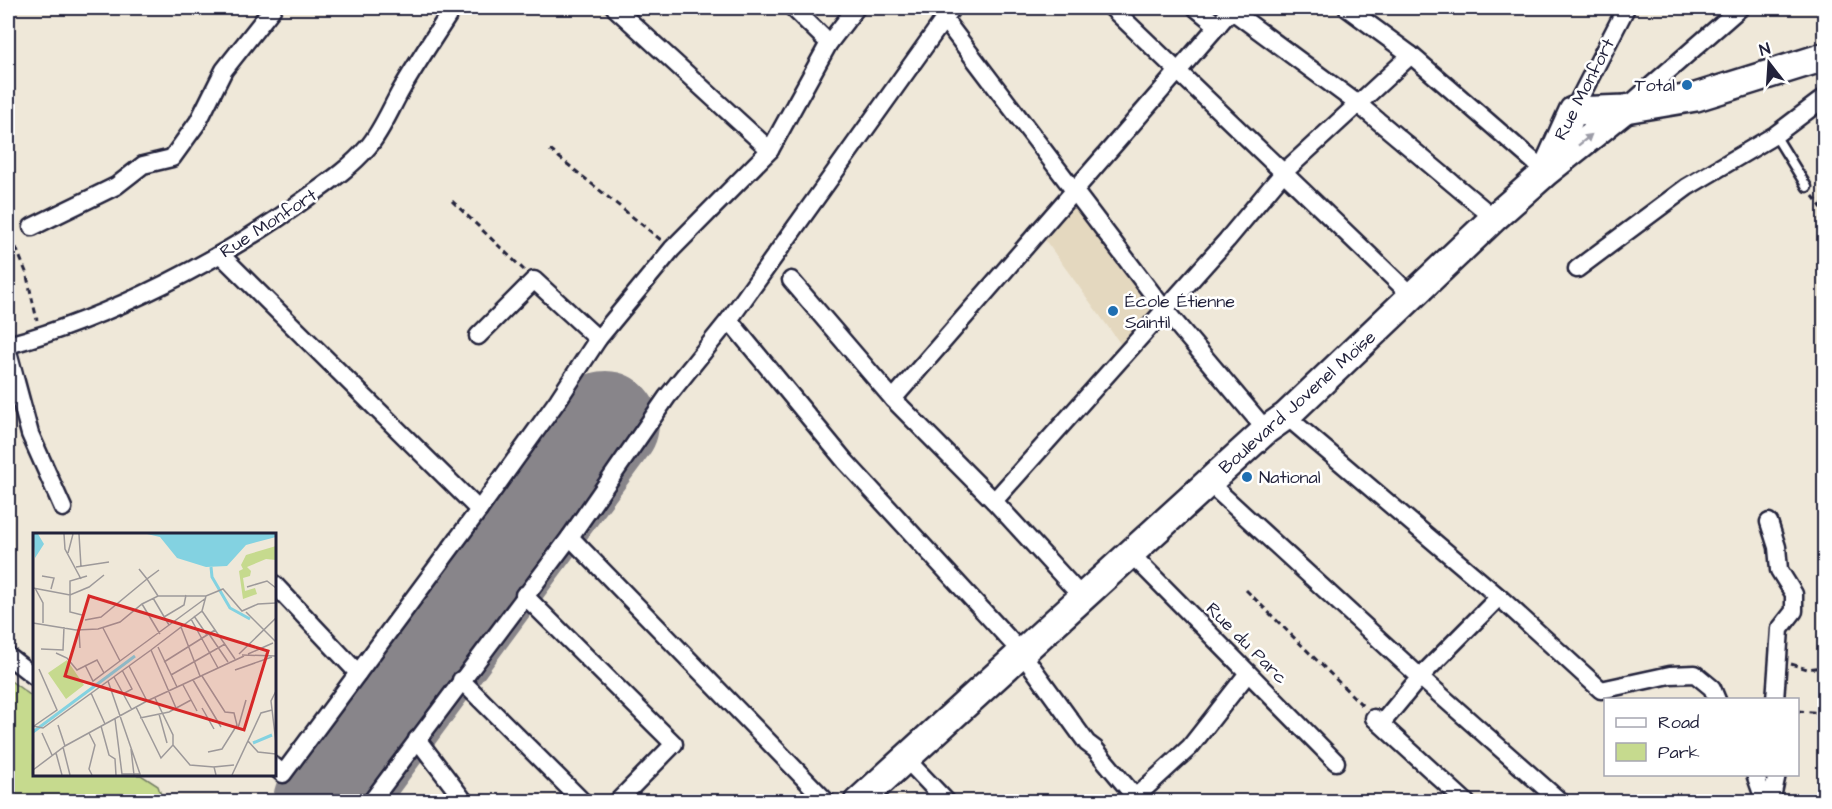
<svg xmlns="http://www.w3.org/2000/svg" width="1832" height="809" font-family="'Architects Daughter',sans-serif">
<rect width="100%" height="100%" fill="#efe8d9"/>
<filter id="ink" filterUnits="userSpaceOnUse"><feTurbulence type="fractalNoise" baseFrequency=".0167" numOctaves="2"/><feDisplacementMap in="SourceGraphic" scale="12" xChannelSelector="R" yChannelSelector="G"/><feConvolveMatrix kernelMatrix="1 2 1 2 8 2 1 2 1" color-interpolation-filters="sRGB"/></filter>
<g filter="url(#ink)">
<!-- built -->
<g fill="#e4d8bf">
<polygon points="1075,204 1158,310 1122,346 1045,240"/>
<polygon points="582,388 647,449 386,801 275,802 481,520"/>
</g>
<!-- green -->
<polygon fill="#c6da8e" stroke="#747e64" stroke-width="1.5" points="8,679 34,698 34,774 141,775 158,786 163,801 8,801"/>
<g fill="none" stroke-linecap="round" stroke-linejoin="round">
<!-- runway -->
<polyline stroke="#88858a" stroke-width="106" points="326,802 606,424"/>
<defs>
<polyline id="service" points="1775,135 1807,187"/>
<g id="minor">
<polyline points="615,8 770,150"/>
<polyline points="793,8 829,43"/>
<polyline points="1112,8 1412,296"/>
<polyline points="1196,8 1218,26"/>
<polyline points="1347,8 1411,55 1546,172"/>
<polyline points="1231,10 1358,104 1494,218"/>
<polyline points="944,19 1164,309 1266,430"/>
<polyline points="1628,106 1740,8"/>
<polyline points="1573,111 1626,8"/>
<polyline points="32,227 116,186 143,165 172,158 198,122 224,70 273,8"/>
<polyline points="221,255 479,510 558,400 598,339 672,249 770,150 829,43 856,8"/>
<polyline points="1577,269 1687,187 1775,135 1824,98"/>
<polyline points="791,280 893,399 994,501 1081,596"/>
<polyline points="729,320 845,461 1021,652 1087,743 1095,749 1135,797"/>
<polyline points="478,336 534,280 598,339"/>
<path d="M8 345C109 318 224 259 308 197 329 182 351 167 368 147 381 132 390 110 400 92 416 64 435 36 453 8"/>
<polyline points="8,352 30,434 63,508"/>
<polyline points="893,399 1233,8"/>
<polyline points="1286,416 1499,597 1601,690 1670,675 1695,674 1712,688 1717,700"/>
<polyline points="1208,482 1420,677 1561,802"/>
<polyline points="994,501 1227,240 1283,173 1411,55"/>
<polyline points="1769,522 1777,547 1779,570 1794,594 1794,611 1780,629 1775,700"/>
<polyline points="570,537 827,802"/>
<polyline points="1129,552 1336,762"/>
<polyline points="274,584 358,673"/>
<polyline points="524,595 674,744 617,802"/>
<polyline points="8,656 34,676"/>
<polyline points="461,680 583,802"/>
<polyline points="1374,718 1466,802"/>
<polyline points="1381,724 1420,677 1499,597"/>
<polyline points="417,739 465,802"/>
<polyline points="906,759 947,802"/>
<polyline points="274,766 283,774 479,510"/>
<polyline points="1755,774 1765,802"/>
<polyline points="371,802 570,537 667,397 729,320 952,8"/>
<polyline points="1130,802 1190,747 1248,673"/>
<polyline points="1771,802 1777,774"/>
</g>
<g id="primary">
<polyline points="1546,171 1573,111 1625,109 1696,97 1824,57"/>
<polyline points="858,802 1266,430 1286,416 1494,218 1546,172 1625,109"/>
</g>
</defs>
<!-- service casing -->
<use href="#service" stroke="#22223b" stroke-width="13"/>
<!-- minor casing -->
<use href="#minor" stroke="#22223b" stroke-width="21"/>
<!-- primary casing -->
<use href="#primary" stroke="#22223b" stroke-width="32"/>
<!-- path -->
<g stroke="#22223b" stroke-width="3" stroke-dasharray="6 4.5" stroke-linecap="butt">
<polyline points="550,150 661,240"/>
<polyline points="1813,196 1824,211"/>
<polyline points="452,201 524,270"/>
<polyline points="8,228 26,272 37,320"/>
<polyline points="1246,590 1365,708"/>
<polyline points="1791,664 1807,669 1824,667"/>
<polyline points="1798,711 1824,713"/>
</g>
<!-- service -->
<use href="#service" stroke="#fff" stroke-width="8"/>
<!-- minor -->
<use href="#minor" stroke="#fff" stroke-width="16"/>
<!-- primary -->
<use href="#primary" stroke="#fff" stroke-width="27"/>
</g>
<!-- one-way arrows -->
<defs><path id="oneway-solid" d="M-6-.8H1V-3.2L6.5 0L1 3.2V.8H-6Z" transform="scale(1.5)"/></defs>
<use fill="#9c9ca7" href="#oneway-solid" transform="translate(1585 140) rotate(-39)"/>
</g>
<!-- markers -->
<g fill="#1f6fb2" stroke="#fff" stroke-width="2">
<circle cx="1687" cy="85" r="6"/>
<circle cx="1113" cy="311" r="6"/>
<circle cx="1247" cy="477" r="6"/>
</g>
<g text-anchor="middle" stroke-width="5" stroke-linejoin="round" paint-order="stroke">
<!-- poi labels -->
<g font-size="18" fill="#22223b" stroke="#fff" text-anchor="start">
<text x="1675" y="91" text-anchor="end">Total</text>
<text x="1125" y="307">École Étienne<tspan x="1125" dy="21">Saintil</tspan></text>
<text x="1259" y="483">National</text>
</g>
<!-- street labels -->
<g font-size="18" fill="#22223b" stroke="#fff">
<text transform="translate(1584 89) rotate(-63)" y="6">Rue Monfort</text>
<text transform="translate(268 223) rotate(-33)" y="6">Rue Monfort</text>
<text transform="translate(1297 402) rotate(-42)" y="6">Boulevard Jovenel Moïse</text>
<text transform="translate(1247 643) rotate(45)" y="6">Rue du Parc</text>
</g>
</g>
<!-- overview -->
<g transform="translate(33 533)">
<rect width="243" height="243" fill="#efe8d9"/>
<path d="M243 13V27L233 26 214 34 218 38 217 43 210 45 212 58 222 55 224 61 210 66 206 38 210 36 208 32 213 22ZM34 127 51 152 33 166 15 140Z" fill="#c6da8e"/>
<path d="M0 1H5L11 11 2 25ZM114 1H243V4L213 12 194 33 173 34 144 25 127 4Z" fill="#83d2e1"/>
<path fill="none" stroke="#83d2e1" stroke-width="3" d="M178 34 179 44 197 75 217 86M0 199 102 123M220 210 239 202"/>
<path fill="none" stroke="#9d999a" stroke-width="1.5" d="M31 1 32 16 48 46M46 1 48 34M35 20 40 1M43 34 76 29M9 43 21 45 18 56M214 54 234 48 243 55M0 55 37 62 56 54 71 42M2 55 10 70V90M37 61V79L49 82M37 62V48L54 43M125 63 114 46 126 37M120 65 136 92M109 71 127 101M169 78 202 126M213 79 243 109M161 83 174 102M131 84 151 72 153 62M158 86 185 135M52 87 68 84 114 46 106 36M0 90 43 97 65 96 87 89 109 71 125 63H173L190 56 209 78 225 71 243 70M148 94 167 143M70 95 87 128 173 65M46 97 47 115M176 101 195 129M125 114 144 154M8 116 30 117 31 94M118 117 143 175M23 120 34 125 44 137 64 127 71 140M206 121 243 85M215 121 240 110M209 122 243 123M131 129 182 97M52 132 60 148 87 128M96 133 114 168M89 137 99 156 90 161M202 137 239 124M138 142 192 111M169 143 192 179 201 180 204 192 189 216 175 219M81 144 99 177M160 147 188 194M75 148 107 241H89L82 186M150 152 164 178M243 158 238 168 243 210M58 160 72 191M103 174 128 225 140 212V202L122 165M169 175 181 196M126 181 134 210M107 185 136 179 158 167M25 192 32 213M0 193 10 195 118 117 169 78 173 63M1 193 24 177 6 136M68 193 76 222 82 226 83 242M205 195 213 167M9 200 19 222M56 200 62 212 56 236 59 242M215 208 225 219 243 221M140 212 157 232 181 234M30 214 37 242M98 216 101 242M23 220 29 242M0 237 32 213 114 168 211 123M183 242 181 234 201 232M199 242 228 180 239 177"/>
<path fill="#d62828" fill-opacity="0.15" stroke="#d62828" stroke-width="3" d="M56 63 235 118 211 197 32 143Z"/>
<rect width="243" height="243" fill="none" stroke="#22223b" stroke-width="3"/>
</g>
<!-- margin -->
<rect width="1832" height="809" fill="none" stroke="#fff" stroke-width="30"/>
<rect x="15" y="15" width="1802" height="779" fill="none" stroke="#22223b" stroke-width="2" filter="url(#ink)"/>
<!-- legend -->
<rect x="1604" y="698" width="195" height="78" fill="#ffffff" stroke="#a7a7b1" stroke-width="1.5"/>
<rect x="1616" y="718" width="30" height="9" fill="#ffffff" stroke="#a7a7b1" stroke-width="1.5"/>
<text x="1658" y="728" font-size="18" fill="#22223b">Road</text>
<rect x="1616" y="743" width="30" height="18" fill="#c6da8e" stroke="#a7a7b1" stroke-width="1.5"/>
<text x="1658" y="758" font-size="18" fill="#22223b">Park</text>
<!-- north arrow -->
<g transform="translate(1769 63) rotate(343)" stroke="#ffffff" stroke-width="4.5" paint-order="stroke">
<path d="M0-4.5L10 22L0 15L-10 22Z" fill="#22223b"/>
<text y="-9" font-size="16" font-weight="bold" text-anchor="middle" fill="#22223b">N</text>
</g>
</svg>
